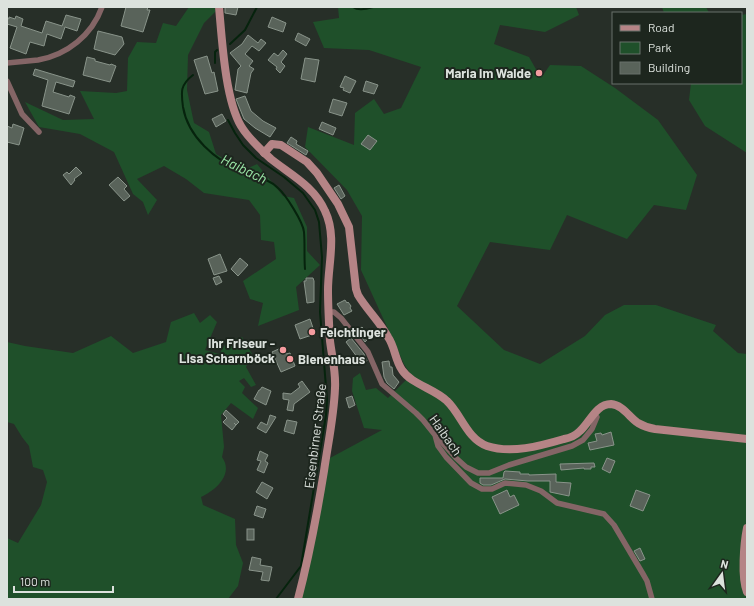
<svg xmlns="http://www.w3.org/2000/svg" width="754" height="606" font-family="Barlow,sans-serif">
<rect width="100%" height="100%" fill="#272f28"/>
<!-- green -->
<g fill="#1f502a">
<polygon points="189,7 215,7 216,11 204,23 188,55 187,90 194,123 209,132 216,154 244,170 257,164 283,196 294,198 307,227 307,251 320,265 296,287 299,310 258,326 263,303 250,299 243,281 276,259 274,242 261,240 260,215 249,200 204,193 186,179 164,166 137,179 157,200 148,215 143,202 133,194 114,152 80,134 39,127 25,102 63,120 94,119 80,91 116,93 127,91 128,58 137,42 156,43 163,23 176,26"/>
<polygon points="338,7 576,7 579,15 545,32 500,25 494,44 529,57 541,78 550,65 581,66 615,88 658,120 697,175 686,210 654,205 627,239 567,215 550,250 490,242 457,306 504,350 540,364 585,336 605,315 624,305 656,305 716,325 713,331 738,353 747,354 747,599 300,599 330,458 382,430 364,428 352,391 353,378 360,373 366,390 376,388 388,398 411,375 404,364 361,270 362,216 347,190 305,147 308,127 354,145 355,113 374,99 384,114 401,108 421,67 369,50 324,48 313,22 339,18"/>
<polygon points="662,7 706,7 709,13 664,13"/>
<polygon points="747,14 747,153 705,126 689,100 691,83 741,83 741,15"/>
<path d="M194 313 200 323 210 315 217 322 205 350 219 354 227 342 242 337 252 354 246 367 256 385 251 387 244 378 239 381 245 387 242 393 258 408 253 419 231 403 221 415 224 447 222 457C234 474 216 490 201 497L203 505 235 519 236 545 243 563 238 586 228 599H7V538L18 543 41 505 47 482 43 470 33 467 29 446 22 437 14 424 7 422V342L25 346 73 353 111 336 133 353 166 342 171 322Z"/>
</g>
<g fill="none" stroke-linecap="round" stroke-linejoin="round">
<!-- stream -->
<g stroke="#06230d" stroke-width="2">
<path d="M353 7C358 11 367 9 373 7"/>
<polyline points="230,44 245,30 257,7"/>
<polyline points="215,63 215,52 217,50"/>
<path d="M193 75C180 85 181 92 183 107 188 137 215 160 243 172 255 177 268 178 278 188 286 195 303 222 304 232 305 244 304 257 305 269"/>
<polyline points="228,120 235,133 243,145 256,158 284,177 303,193 315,210 319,222 322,257 320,312 327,400 326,415 301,566 276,599"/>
</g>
</g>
<!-- building -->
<g fill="#59635a" stroke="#89948a">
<polygon points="126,7 148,7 147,10 150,10 143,32 121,26"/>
<polygon points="225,7 238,7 236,15 225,13"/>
<polygon points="66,15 81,19 77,31 65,27 61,39 47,34 44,46 30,42 26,54 10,48 17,27 7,24 7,18 9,19 9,17 15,19 16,16 23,19 21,26 42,33 46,21 62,26"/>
<polygon points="272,17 286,23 283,32 268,27"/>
<polygon points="98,31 122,37 124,44 115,55 94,49"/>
<polygon points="298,33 310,39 306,46 295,40"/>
<polygon points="248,35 258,43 261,39 266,43 259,51 252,46 245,54 253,61 249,66 254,69 251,73 247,93 235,90 238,69 241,66 230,53 242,44"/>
<polygon points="283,50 287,54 281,62 285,66 280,73 276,69 277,67 268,60 274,53 278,56"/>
<polygon points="207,56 212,73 214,72 218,91 205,94 194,60"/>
<polygon points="87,57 95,59 95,61 110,65 111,64 116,66 110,82 83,75"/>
<polygon points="305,58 319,60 315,82 301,79"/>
<polygon points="35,69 75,81 73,87 56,82 53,92 69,97 70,95 75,97 69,114 42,106 48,80 33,75"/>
<polygon points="345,76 356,81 350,93 343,90 344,88 340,87"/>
<polygon points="366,81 378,85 374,94 363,91"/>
<polygon points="245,96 251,111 263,121 276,128 270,137 255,128 244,119 236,99"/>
<polygon points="333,99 347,103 342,116 329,112"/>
<polygon points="222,114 226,121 216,127 212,119"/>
<polygon points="322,122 336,128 333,135 319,129"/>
<polygon points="13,124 24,128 19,145 7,142 7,126 12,128"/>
<polygon points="368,135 377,141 370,150 361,144"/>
<polygon points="291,137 297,141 296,144 308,151 306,155 287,143"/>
<polygon points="76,167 82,173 74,179 75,180 71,185 63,175 67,172 69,174"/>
<polygon points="118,177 127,186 124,189 130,196 124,201 109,185"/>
<polygon points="339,185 345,196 341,199 334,188"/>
<polygon points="220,254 227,271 214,275 208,259"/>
<polygon points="240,258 248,265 238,276 231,269"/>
<polygon points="219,276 222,282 216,285 213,278"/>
<polygon points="306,278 313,278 314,281 314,302 307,303 304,281 306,281"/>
<polygon points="345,300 347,303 348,302 351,306 350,308 352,311 344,315 337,304"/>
<polygon points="310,319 315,334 300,339 295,325"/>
<polygon points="362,327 371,336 365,342 357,331"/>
<polygon points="351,338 364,354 367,361 363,365 346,342"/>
<polygon points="283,347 286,354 290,353 295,366 281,372 272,352"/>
<polygon points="389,361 390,367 392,367 393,375 399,382 394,389 387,383 384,377 382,362"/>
<polygon points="302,381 310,392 294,404 293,411 287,410 289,400 283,399 283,393 291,394 300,387 298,384"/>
<polygon points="262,387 271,391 266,405 254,399 259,390 260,390"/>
<polygon points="352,396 355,405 349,408 346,398"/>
<polygon points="226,410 239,422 236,425 234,423 236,425 232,430 223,422 227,418 223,414"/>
<polygon points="270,415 276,417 266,433 257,428 261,422 267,425"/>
<polygon points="287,420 297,422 294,434 284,431"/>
<polygon points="611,432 614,445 590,450 588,443 597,441 595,434 601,433 602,435"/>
<polygon points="260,451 268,455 265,461 268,463 264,473 257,470 261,461 257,460"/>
<polygon points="607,458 615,461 610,473 602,469"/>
<polygon points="594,463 595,467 591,467 591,469 584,469 584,468 561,470 560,464"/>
<polygon points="505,471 520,472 520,474 529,474 529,475 556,474 556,482 571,483 569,496 550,492 550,481 528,481 505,479 491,485 483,485 480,483 480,478 503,478 504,472"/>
<polygon points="262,482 273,488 267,499 256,492"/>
<polygon points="507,490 510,497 514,495 519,505 500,514 492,497"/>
<polygon points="636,490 650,495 643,511 630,506"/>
<polygon points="257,506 266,509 263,518 254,515"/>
<rect x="247" y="529" width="7" height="11"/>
<polygon points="640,548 645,559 640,561 634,551"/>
<polygon points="252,557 261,559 260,565 272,567 269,581 261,580 263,572 249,570"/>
</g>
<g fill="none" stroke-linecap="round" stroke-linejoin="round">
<!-- minor -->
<g stroke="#846566" stroke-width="5.5">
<path d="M7 63C17 62 28 61 38 60 67 55 92 35 102 7"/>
<polyline points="7,81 22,114 39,132"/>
<polyline points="329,312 334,312 341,318 368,352 382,384 416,413 423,420 435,435 438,446 446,457 471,483 482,489 492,489 505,483 526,485 541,491 557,503 604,514 614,525 643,574 647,581 652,599"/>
<polyline points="436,436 456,458 466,467 478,473 489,473 509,465 572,446 583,440 592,429 597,417 594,414"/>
</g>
<!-- secondary -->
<g stroke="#b58486" stroke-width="8">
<path d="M219 7C222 39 225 99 241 126 248 138 260 149 271 159 291 175 314 186 325 211 337 236 328 264 328 290 328 307 329 324 330 341 332 357 336 372 335 388 334 416 328 443 324 471 317 514 309 557 298 599"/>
<path d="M264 153 272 144 281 145 307 162 317 173 338 204 349 227 356 289 358 295C367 310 380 322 388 337 395 347 395 360 402 370 411 384 435 389 447 401 461 414 467 439 487 446 511 454 540 446 564 439 570 438 576 435 580 431 590 422 596 404 611 404 623 405 629 417 638 423 643 426 649 428 655 429L747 439"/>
<path d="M747 528C744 543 741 577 747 592"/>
</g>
</g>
<!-- markers -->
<g fill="#f49b9f" stroke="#1d261e" stroke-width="1.5">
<circle cx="539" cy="73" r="4"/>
<circle cx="312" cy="332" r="4"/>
<circle cx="283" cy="350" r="4"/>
<circle cx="290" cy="359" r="4"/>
</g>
<g text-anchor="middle" stroke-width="4" stroke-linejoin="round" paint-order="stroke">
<!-- poi labels -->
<g font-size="13" font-weight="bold" fill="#dce2dd" stroke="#1d261e" text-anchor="end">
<text x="531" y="78">Maria im Walde</text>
<text x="320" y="337" text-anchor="start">Feichtinger</text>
<text x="275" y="348">Ihr Friseur -<tspan x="275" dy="15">Lisa Scharnböck</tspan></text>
<text x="298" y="364" text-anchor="start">Bienenhaus</text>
</g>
<!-- street labels -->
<g font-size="13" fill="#dce2dd" stroke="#1d261e">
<text transform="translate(446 435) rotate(55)" y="5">Haibach</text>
<text transform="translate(315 436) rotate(-83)" y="5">Eisenbirner Straße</text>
</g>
<!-- water labels -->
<g font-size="14" font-style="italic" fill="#9ceaa9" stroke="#1d261e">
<text transform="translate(244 169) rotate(26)" y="5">Haibach</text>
</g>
</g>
<!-- border -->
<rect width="754" height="606" fill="none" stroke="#dce2dd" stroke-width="16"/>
<!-- legend -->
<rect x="612" y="12" width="130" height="72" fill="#1d261e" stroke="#69716a"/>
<rect x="620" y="25" width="20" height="6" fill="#b58486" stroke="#69716a"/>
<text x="648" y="32" font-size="12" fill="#dce2dd">Road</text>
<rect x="620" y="42" width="20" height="12" fill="#1f502a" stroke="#69716a"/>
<text x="648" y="52" font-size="12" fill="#dce2dd">Park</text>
<rect x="620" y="62" width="20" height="12" fill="#59635a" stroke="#69716a"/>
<text x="648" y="72" font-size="12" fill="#dce2dd">Building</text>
<!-- north arrow -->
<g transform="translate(722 574) rotate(14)" stroke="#1d261e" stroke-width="3" paint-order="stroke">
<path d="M0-3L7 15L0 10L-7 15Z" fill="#dce2dd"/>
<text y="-6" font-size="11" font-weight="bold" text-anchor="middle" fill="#dce2dd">N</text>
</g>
<!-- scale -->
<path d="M14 586v6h99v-6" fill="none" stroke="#dce2dd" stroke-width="2"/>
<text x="20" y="586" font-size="12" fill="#dce2dd" stroke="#1d261e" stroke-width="3" paint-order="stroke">100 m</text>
</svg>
